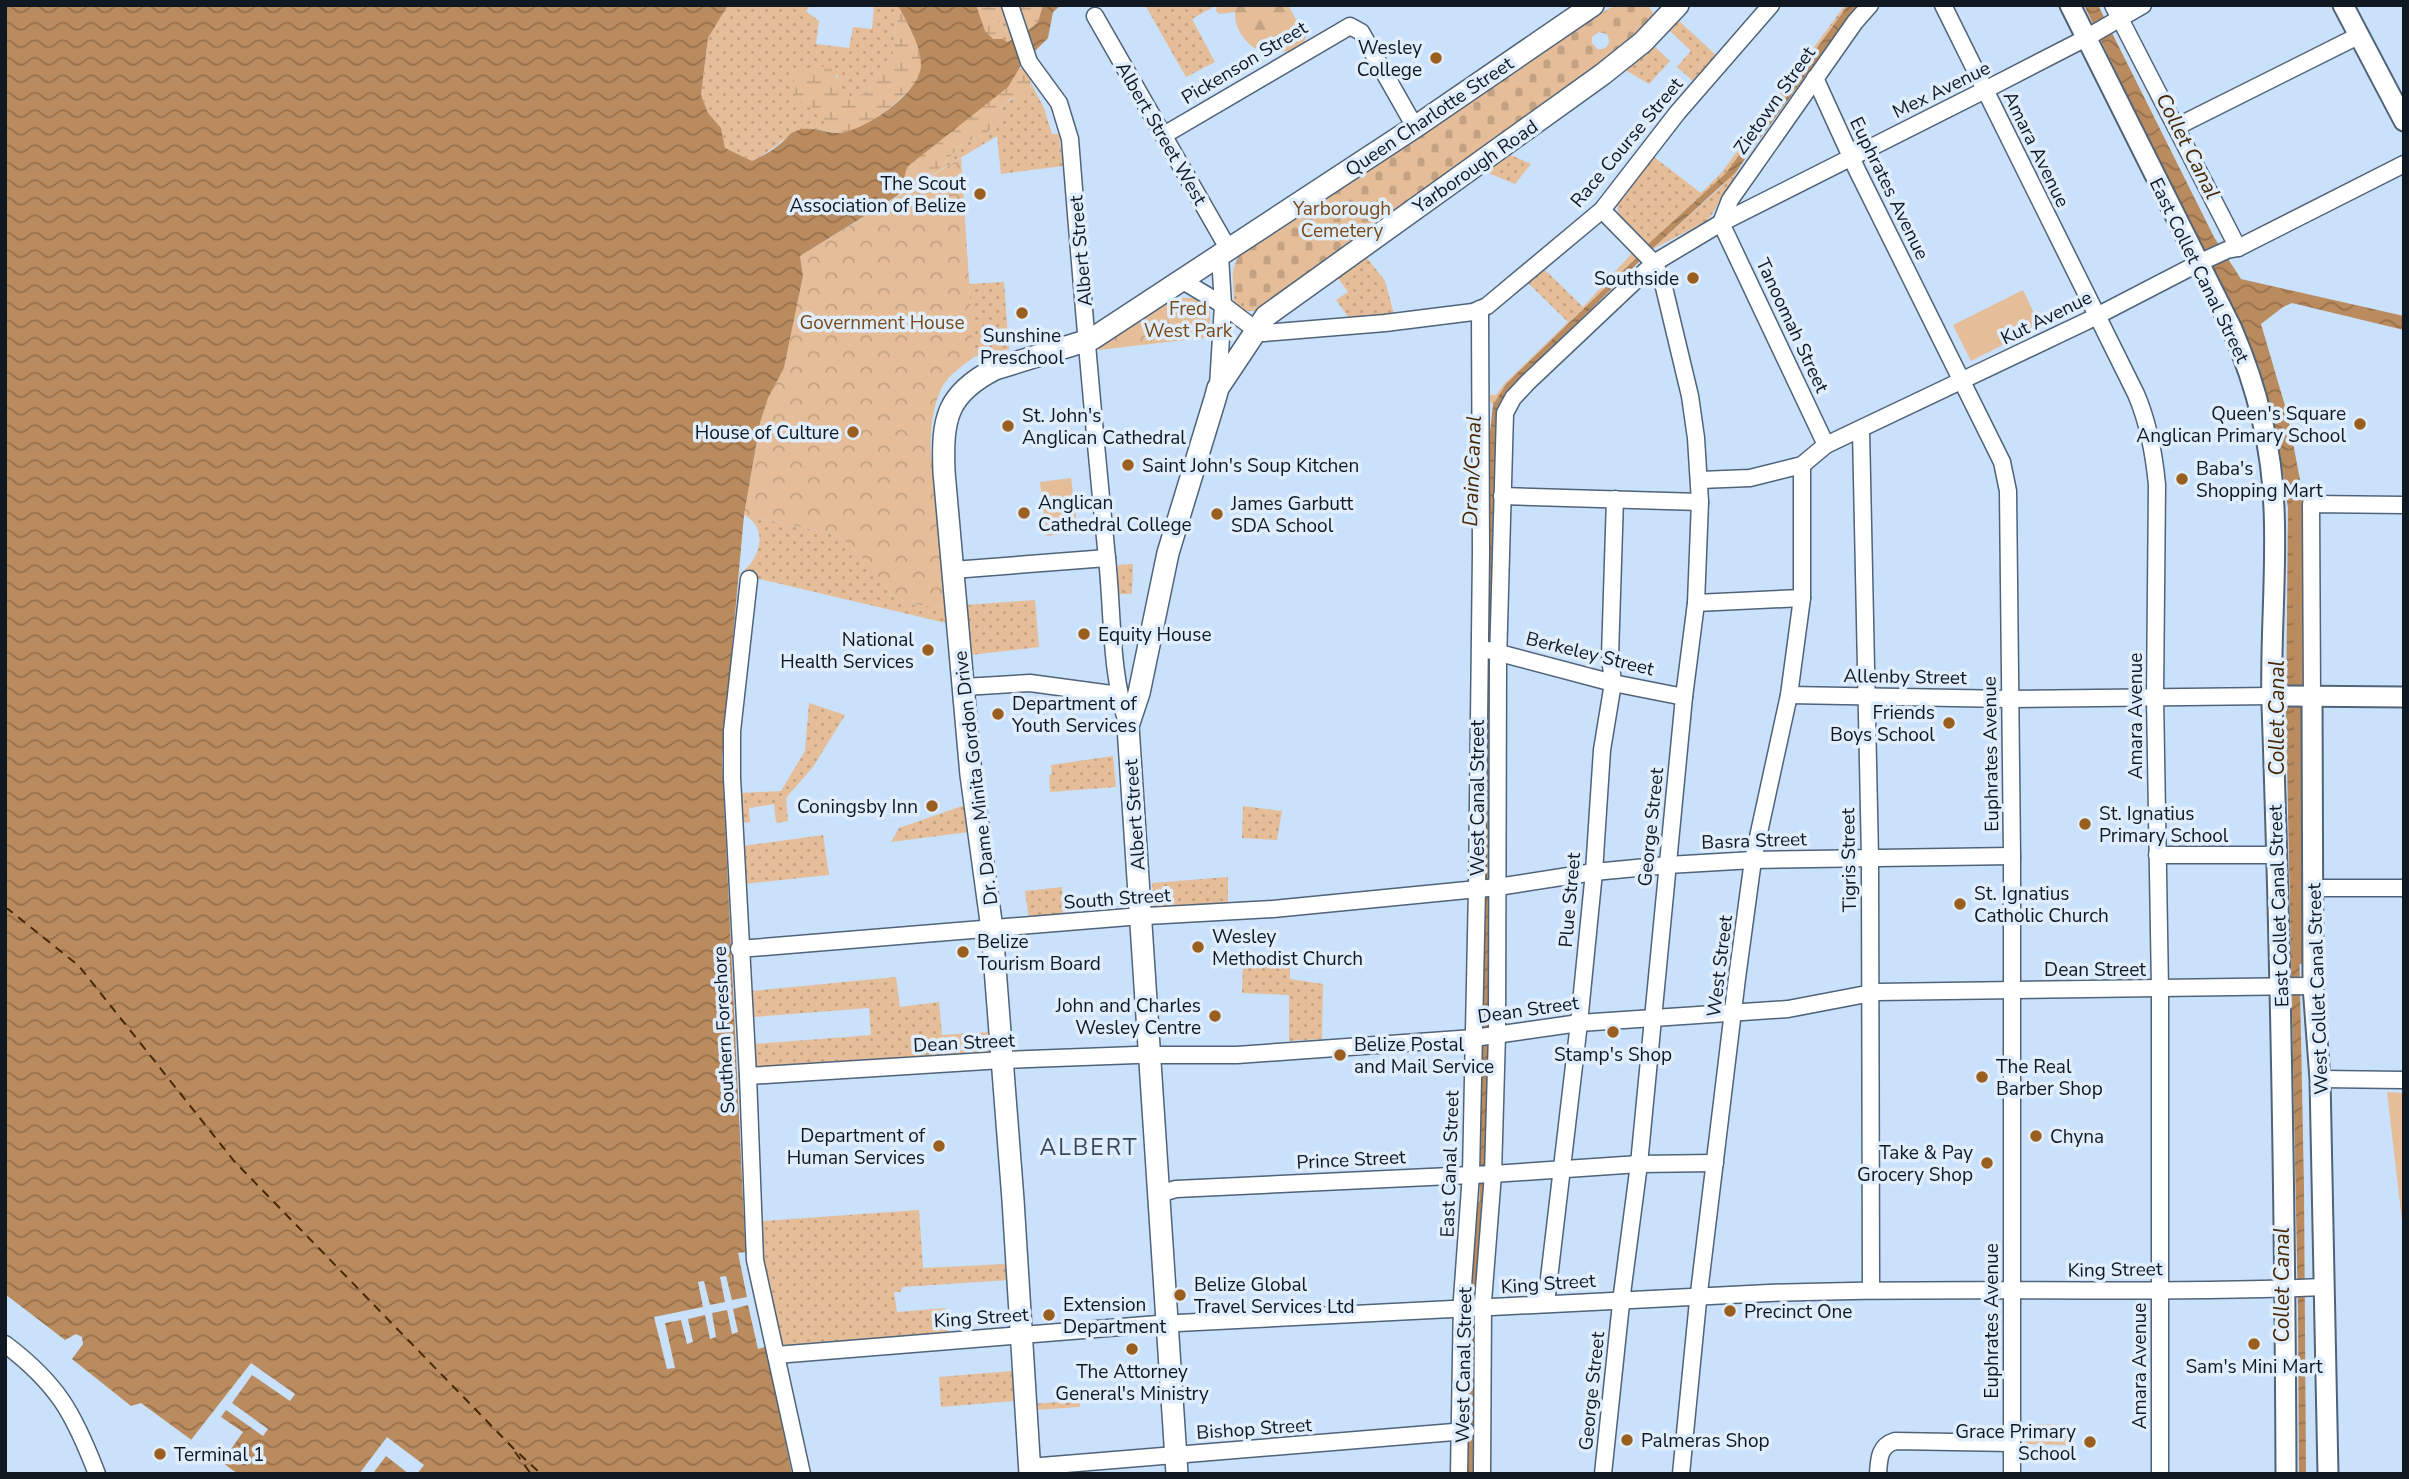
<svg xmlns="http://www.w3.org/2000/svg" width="2409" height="1479" font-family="'Nunito Sans',sans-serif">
<defs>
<pattern id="grass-dots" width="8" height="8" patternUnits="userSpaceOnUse" patternTransform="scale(1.75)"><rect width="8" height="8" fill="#e5bd98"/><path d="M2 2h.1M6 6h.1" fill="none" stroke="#c3a283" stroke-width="1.8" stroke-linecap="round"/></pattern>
<pattern id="forest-firs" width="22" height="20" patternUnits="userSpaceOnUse" patternTransform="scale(1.75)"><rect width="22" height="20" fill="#e5bd98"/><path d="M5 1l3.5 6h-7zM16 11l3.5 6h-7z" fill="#c3a283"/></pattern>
<pattern id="wetland-marsh" width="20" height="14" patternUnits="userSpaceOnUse" patternTransform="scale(1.75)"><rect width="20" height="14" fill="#e5bd98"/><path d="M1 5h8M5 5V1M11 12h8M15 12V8" fill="none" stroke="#c3a283"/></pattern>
<pattern id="cemetery-stones" width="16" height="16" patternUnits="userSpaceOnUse" patternTransform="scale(1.75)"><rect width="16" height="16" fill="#e5bd98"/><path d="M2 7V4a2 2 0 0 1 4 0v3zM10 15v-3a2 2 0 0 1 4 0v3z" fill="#c3a283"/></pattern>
<pattern id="park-crowns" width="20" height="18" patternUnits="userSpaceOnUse" patternTransform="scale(1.75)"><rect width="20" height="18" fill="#e5bd98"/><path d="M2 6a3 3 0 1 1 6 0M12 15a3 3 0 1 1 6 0" fill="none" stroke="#c3a283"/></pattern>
<pattern id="water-waves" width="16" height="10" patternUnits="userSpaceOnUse" patternTransform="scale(1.75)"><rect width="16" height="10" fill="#ba8b5e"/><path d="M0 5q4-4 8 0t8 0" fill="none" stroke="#96714d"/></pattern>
</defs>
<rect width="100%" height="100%" fill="#cae1fb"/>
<!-- grass -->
<g fill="url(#grass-dots)">
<path d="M728 5H810L806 11 819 21 816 44 849 48 853 27 872 29 874 5H898L901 10 895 28 893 55 865 94 851 98 840 89 837 74 815 106 824 117 830 132C790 122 785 145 752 161L725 148 721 128 708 114 701 95 708 38Z"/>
<polygon points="995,5 1006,5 1015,36 1007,42 1003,39 1003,29"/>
<polygon points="1145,5 1217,5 1192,19 1215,62 1186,77"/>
<polygon points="1845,5 1848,5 1726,173 1646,246 1619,216 1617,205 1654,157 1701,193 1722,172"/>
<polygon points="1678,20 1716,55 1693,81 1677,67 1691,51 1668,29"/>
<polygon points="1653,45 1670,61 1649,84 1622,68"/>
<path d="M1031 83 1044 108 1052 134H1059L1063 166 1001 174 997 136 897 196 901 190 903 175 920 180 945 163 961 145 986 133 999 122 1002 105C1012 98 1021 95 1031 87Z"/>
<polygon points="1506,153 1531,164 1515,184 1481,170"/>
<polygon points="1741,165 1711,216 1705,222 1651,250 1721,187"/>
<polygon points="1633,252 1636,258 1506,384 1493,405 1486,395 1496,395 1504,384 1568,322 1528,283 1545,270 1583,307"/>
<polygon points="1364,254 1385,281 1394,314 1349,318 1336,300 1348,292 1335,274"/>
<polygon points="1333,255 1334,257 1259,311 1246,311 1234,302 1233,284 1238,299"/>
<polygon points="1004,282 1009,349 974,357 969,284"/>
<path d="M744 515 838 535 871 566 890 594 910 604 945 607 946 623 739 574C760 561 770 528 744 515Z"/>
<polygon points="1133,564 1132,594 1118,594 1118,565"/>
<polygon points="1035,600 1039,647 970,655 965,605"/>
<polygon points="809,703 845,715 813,767 786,798 788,821 776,823 774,804 749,808 750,822 740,823 740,793 781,791 805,751"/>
<polygon points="1113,756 1116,787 1050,792 1049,775 1052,774 1051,765"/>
<polygon points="965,805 969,832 891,842 899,828"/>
<polygon points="1243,806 1282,811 1277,840 1242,838"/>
<polygon points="823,835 829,875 744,884 743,846"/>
<polygon points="1228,877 1228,904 1154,909 1152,883"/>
<polygon points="1062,887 1063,917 1029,920 1025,891"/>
<polygon points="1243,966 1290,968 1290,979 1323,984 1322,1039 1289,1041 1289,995 1242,993"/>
<polygon points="896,977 900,1007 939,1002 942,1035 990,1032 993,1057 755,1072 754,1044 871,1035 869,1008 753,1017 752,991"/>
<path d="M919 1210 923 1268 1006 1264 1009 1280 903 1287 900 1292H894L897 1312 946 1308 948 1335 783 1348C778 1324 754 1240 763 1221Z"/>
<polygon points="1012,1371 1014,1401 941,1407 939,1377"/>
<polygon points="1080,1400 1080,1407 1034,1410 1033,1404"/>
</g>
<!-- forest -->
<path fill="url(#forest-firs)" d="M1288 5 1306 38C1296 58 1286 47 1270 55 1251 50 1234 33 1235 12L1219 14 1216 11 1217 5Z"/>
<!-- wetland -->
<g fill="url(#wetland-marsh)">
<polygon points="964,5 995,5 1003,29 1003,39 1007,42 1013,40 1000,52"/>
<polygon points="1019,5 1043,5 1038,22 1025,32"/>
<path d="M901 10 949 47C925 73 871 141 830 132 821 112 819 108 797 101L792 88 795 77 807 68 828 66C840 77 838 87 850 97L865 94 893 55 895 28Z"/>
<polygon points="1024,68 1031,76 1030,92 1010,99 1002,105 999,122 986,133 961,145 940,168 927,174 920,180 909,183 905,181 903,175 886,170 1018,69"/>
</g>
<!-- cemetery -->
<path fill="url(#cemetery-stones)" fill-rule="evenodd" d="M1617 5H1648L1655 16 1624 50 1265 303 1251 308 1238 299C1231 285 1230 268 1240 255L1608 9ZM1599 32 1607 34 1609 40C1609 47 1604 50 1597 49L1592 43V37Z"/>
<!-- park -->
<g fill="url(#park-crowns)">
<path d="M961 158 974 357C962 366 949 375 942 387 929 413 927 457 937 484L945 607 910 604 890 594 871 566 838 535 744 515 760 423 768 398 784 368 803 276 800 256Z"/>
<polygon points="1179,298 1194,298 1208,305 1210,312 1210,337 1099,350 1098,345 1169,301"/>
</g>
<!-- garden -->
<g fill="#e5bd98">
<polygon points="2023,290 2040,326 1971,361 1953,325"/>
<polygon points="1210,322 1210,337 1195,339 1195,323"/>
<polygon points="1071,478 1078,532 1047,536 1040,482"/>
<polygon points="2387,1092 2404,1093 2404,1238"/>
<polygon points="2027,1424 2067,1425 2066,1445 2026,1444"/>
</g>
<!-- water -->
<g fill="url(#water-waves)">
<path d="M5 5H728L708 38 701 95 708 113 721 128 725 148 752 161C762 156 772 151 780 144 786 140 789 133 796 131 811 125 824 133 838 133 863 132 921 93 921 65 921 45 907 23 898 5H976L985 31 993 39H1003L1007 42 1026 32 1038 22 1043 5H1061L1053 12 1048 38 1035 51 1028 54 1008 87 907 167 901 190 897 196 800 256 803 276 784 368 768 398 760 423 744 515 722 759 745 1242 792 1474H238L141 1403 131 1406 72 1359 83 1344 82 1337 76 1334 65 1340 5 1294Z"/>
<polygon points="1848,5 1857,5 1735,173 1651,250 1511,388 1502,400 1496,418 1488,1064 1479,1474 1474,1474 1482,1065 1488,450 1493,405 1506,384 1636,258 1646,246 1726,173"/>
<polygon points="2084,5 2098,5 2214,237 2241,279 2404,316 2404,330 2292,303 2283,307 2261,324 2288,416 2303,496 2296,531 2294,683 2304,1188 2306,1474 2299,1474 2298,1310 2286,712 2288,508 2278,440 2259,367 2228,296 2161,166"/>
</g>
<!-- pier -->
<g fill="#cae1fb">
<polygon points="745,1252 765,1347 758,1349 748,1305 733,1309 738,1332 732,1334 727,1310 712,1313 716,1337 710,1339 705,1315 688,1319 693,1342 687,1344 681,1320 665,1323 675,1368 667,1369 654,1317 703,1307 698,1282 704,1281 710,1305 725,1302 720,1277 726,1276 732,1300 747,1297 738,1253"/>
<polygon points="251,1363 295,1394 290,1401 252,1375 232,1403 268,1429 263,1436 226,1410 221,1417 243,1432 222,1462 191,1440"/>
<polygon points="387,1437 424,1465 417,1474 409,1474 386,1456 374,1472 376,1474 359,1474"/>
</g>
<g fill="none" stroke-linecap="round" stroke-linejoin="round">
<!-- canal -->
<g stroke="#ba8b5e" stroke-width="14">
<polyline points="2299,498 2301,721 2300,957"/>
<polyline points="1472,1474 1471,1320 1479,1209"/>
</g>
<!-- ferry -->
<g stroke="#472802" stroke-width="2" stroke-dasharray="9 7" stroke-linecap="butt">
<polyline points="5,909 8,909 79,966 234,1161 513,1448 541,1474"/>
<polyline points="515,1452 531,1474"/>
</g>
<defs>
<g id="minor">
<path d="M1010 5 1029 62 1059 103 1070 139C1081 279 1093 419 1107 558 1113 615 1110 672 1128 726"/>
<path d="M1943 5 2136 394C2149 424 2154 453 2157 485L2155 697 2160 989V1474"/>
<polyline points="2113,5 2238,248"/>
<polyline points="1095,16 1229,250"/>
<polyline points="1815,78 1857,170 2002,462 2008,491 2012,856 2012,1474"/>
<polyline points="2176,127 2358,36"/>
<polyline points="1164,135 1350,26 1361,32 1415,127"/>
<polyline points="1602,210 1654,263 1662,279 1690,396 1696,438 1700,502 1696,603 1684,697 1639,1164 1622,1294 1603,1474"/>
<polyline points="1721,223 1730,200 1855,22 1870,5"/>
<polyline points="1721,223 1826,445"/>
<polyline points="1183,281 1223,305 1256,330 1264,333 1385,323 1473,312 1487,306 1602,210 1678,112 1771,5"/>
<polyline points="1218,386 1223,305 1220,256"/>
<polyline points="1861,430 1870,858 1871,1289"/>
<polyline points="1700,480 1750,478 1802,465 1826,445 2087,321 2203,261 2227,250 2238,248 2404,164"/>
<polyline points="1502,496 1700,502"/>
<polyline points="953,570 1107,558"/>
<polyline points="749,579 732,731 732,778 748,1076 755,1260 802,1474"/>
<polyline points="1696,603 1802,598"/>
<polyline points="1488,650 1613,683 1684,697"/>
<polyline points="964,687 1030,683 1119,695"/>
<polyline points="1789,695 2010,699 2272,696"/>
<polyline points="2312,696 2311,504 2404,505"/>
<polyline points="2157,855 2277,855"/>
<polyline points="2314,888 2404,888"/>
<polyline points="739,949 1129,917 1273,909 1498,887 1594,872 1668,865 1753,860 2012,856"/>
<polyline points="748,1076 1002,1060 1136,1055 1237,1055 1474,1038 1579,1023 1788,1009 1877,992 2313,986"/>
<polyline points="2320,1079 2404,1080"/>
<polyline points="1158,1194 1176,1189 1493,1174 1639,1164 1715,1163"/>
<polyline points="1546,1304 1579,1023 1594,872 1602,750 1613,683 1610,656 1615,499"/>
<path d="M5 1344C58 1384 74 1414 97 1474"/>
<path d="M776 1355 1158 1324 1769 1293C1954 1286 2139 1295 2323 1287"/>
<polyline points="1029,1467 1466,1431"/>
<polyline points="1459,1474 1462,1299 1471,1174 1477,888 1481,552 1480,309"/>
<polyline points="1482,1474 1483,1302 1493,1174 1497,1034 1498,661 1505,413 1513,398 1528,382 1654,263 1721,223 1985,90 2086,38 2143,5"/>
<polyline points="1681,1474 1698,1301 1737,978 1753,860 1789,695 1802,598 1802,465"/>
<path d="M1878 1474C1879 1459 1879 1446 1895 1441L2012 1443"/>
</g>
<g id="tertiary">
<path d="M2070 5 2232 329C2257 387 2272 446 2274 508 2277 574 2270 639 2272 705 2281 961 2285 1217 2286 1474"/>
<polyline points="2343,5 2404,121"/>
<polyline points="2272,696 2404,697"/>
<polyline points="2312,696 2313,986 2320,1079 2328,1474"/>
</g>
<g id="secondary">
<path d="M1030 1474 1013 1200 992 929 971 775 944 472C942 419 946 394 995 369L1092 339 1415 127 1593 5"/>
<polyline points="1177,1474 1128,726 1139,693 1168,553 1215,399 1218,388 1266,316 1603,74 1643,42 1678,5"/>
</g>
</defs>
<!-- minor casing -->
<use href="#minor" stroke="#4f6379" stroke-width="19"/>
<!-- tertiary casing -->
<use href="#tertiary" stroke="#4f6379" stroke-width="23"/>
<!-- secondary casing -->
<use href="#secondary" stroke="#4f6379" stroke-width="24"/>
<!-- minor -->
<use href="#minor" stroke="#fff" stroke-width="16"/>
<!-- tertiary -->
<use href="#tertiary" stroke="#fff" stroke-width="19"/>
<!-- secondary -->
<use href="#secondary" stroke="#fff" stroke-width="21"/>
</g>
<!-- markers -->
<g fill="#9a5f1e" stroke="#dfedfd" stroke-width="2.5">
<circle cx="1436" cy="58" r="7"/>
<circle cx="980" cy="194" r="7"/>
<circle cx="1693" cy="278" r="7"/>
<circle cx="1022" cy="313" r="7"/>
<circle cx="2360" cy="424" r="7"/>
<circle cx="1008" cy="426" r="7"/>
<circle cx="853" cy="432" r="7"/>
<circle cx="1128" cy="465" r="7"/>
<circle cx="2182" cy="479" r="7"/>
<circle cx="1024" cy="513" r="7"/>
<circle cx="1217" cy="514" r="7"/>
<circle cx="1084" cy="634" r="7"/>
<circle cx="928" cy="650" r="7"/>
<circle cx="998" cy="714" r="7"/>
<circle cx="1949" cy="723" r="7"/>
<circle cx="932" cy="806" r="7"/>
<circle cx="2085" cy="824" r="7"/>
<circle cx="1960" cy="904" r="7"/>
<circle cx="1198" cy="947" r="7"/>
<circle cx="963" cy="952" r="7"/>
<circle cx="1215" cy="1016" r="7"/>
<circle cx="1613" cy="1032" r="7"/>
<circle cx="1340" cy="1055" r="7"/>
<circle cx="1982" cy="1077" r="7"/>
<circle cx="2036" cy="1136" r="7"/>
<circle cx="939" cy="1146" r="7"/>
<circle cx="1987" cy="1163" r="7"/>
<circle cx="1180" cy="1295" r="7"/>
<circle cx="1730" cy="1311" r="7"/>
<circle cx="1049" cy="1315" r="7"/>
<circle cx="2254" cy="1344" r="7"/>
<circle cx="1132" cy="1349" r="7"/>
<circle cx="1627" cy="1440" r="7"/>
<circle cx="2090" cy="1442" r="7"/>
<circle cx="160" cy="1454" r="7"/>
</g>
<g text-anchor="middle" stroke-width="7" stroke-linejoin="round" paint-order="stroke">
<!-- poi labels -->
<g font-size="19" fill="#101821" stroke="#dfedfd" text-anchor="start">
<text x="1422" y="54" text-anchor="end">Wesley<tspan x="1422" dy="22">College</tspan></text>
<text x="966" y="190" text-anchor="end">The Scout<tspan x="966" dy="22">Association of Belize</tspan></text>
<text x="1679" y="285" text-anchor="end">Southside</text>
<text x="1022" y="342" text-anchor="middle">Sunshine<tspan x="1022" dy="22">Preschool</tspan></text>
<text x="2346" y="420" text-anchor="end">Queen's Square<tspan x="2346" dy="22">Anglican Primary School</tspan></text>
<text x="1022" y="422">St. John's<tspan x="1022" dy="22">Anglican Cathedral</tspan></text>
<text x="839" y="439" text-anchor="end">House of Culture</text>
<text x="1142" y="472">Saint John's Soup Kitchen</text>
<text x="2196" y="475">Baba's<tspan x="2196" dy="22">Shopping Mart</tspan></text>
<text x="1038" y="509">Anglican<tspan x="1038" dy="22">Cathedral College</tspan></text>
<text x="1231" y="510">James Garbutt<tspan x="1231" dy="22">SDA School</tspan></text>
<text x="1098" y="641">Equity House</text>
<text x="914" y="646" text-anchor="end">National<tspan x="914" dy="22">Health Services</tspan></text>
<text x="1012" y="710">Department of<tspan x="1012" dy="22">Youth Services</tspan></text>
<text x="1935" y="719" text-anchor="end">Friends<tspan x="1935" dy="22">Boys School</tspan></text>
<text x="918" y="813" text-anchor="end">Coningsby Inn</text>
<text x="2099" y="820">St. Ignatius<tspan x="2099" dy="22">Primary School</tspan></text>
<text x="1974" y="900">St. Ignatius<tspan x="1974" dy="22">Catholic Church</tspan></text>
<text x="1212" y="943">Wesley<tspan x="1212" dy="22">Methodist Church</tspan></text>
<text x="977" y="948">Belize<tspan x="977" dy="22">Tourism Board</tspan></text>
<text x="1201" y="1012" text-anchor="end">John and Charles<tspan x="1201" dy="22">Wesley Centre</tspan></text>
<text x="1354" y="1051">Belize Postal<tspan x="1354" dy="22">and Mail Service</tspan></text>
<text x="1613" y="1061" text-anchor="middle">Stamp's Shop</text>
<text x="1996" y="1073">The Real<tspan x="1996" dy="22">Barber Shop</tspan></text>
<text x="925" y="1142" text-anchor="end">Department of<tspan x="925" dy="22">Human Services</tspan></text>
<text x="2050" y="1143">Chyna</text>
<text x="1973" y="1159" text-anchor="end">Take &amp; Pay<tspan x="1973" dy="22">Grocery Shop</tspan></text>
<text x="1194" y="1291">Belize Global<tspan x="1194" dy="22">Travel Services Ltd</tspan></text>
<text x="1063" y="1311">Extension<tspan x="1063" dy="22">Department</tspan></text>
<text x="1744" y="1318">Precinct One</text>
<text x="2254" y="1373" text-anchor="middle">Sam's Mini Mart</text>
<text x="1132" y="1378" text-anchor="middle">The Attorney<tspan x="1132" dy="22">General's Ministry</tspan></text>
<text x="2076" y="1438" text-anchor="end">Grace Primary<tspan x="2076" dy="22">School</tspan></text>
<text x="1641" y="1447">Palmeras Shop</text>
<text x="174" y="1461">Terminal 1</text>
</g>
<!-- street labels -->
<g font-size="19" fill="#101821" stroke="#dfedfd">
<text transform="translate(1244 62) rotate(-31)" y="7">Pickenson Street</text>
<text transform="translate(1941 89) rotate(-26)" y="7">Mex Avenue</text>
<text transform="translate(1774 100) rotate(-55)" y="7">Zietown Street</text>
<text transform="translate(1429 116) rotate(-34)" y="7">Queen Charlotte Street</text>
<text transform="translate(1162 133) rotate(60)" y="7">Albert Street West</text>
<text transform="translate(1626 142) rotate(-50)" y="7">Race Course Street</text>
<text transform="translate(2037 149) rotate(64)" y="7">Amara Avenue</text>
<text transform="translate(1475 166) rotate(-35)" y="7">Yarborough Road</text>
<text transform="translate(1890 188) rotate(64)" y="7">Euphrates Avenue</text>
<text transform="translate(1080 251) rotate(-95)" y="7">Albert Street</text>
<text transform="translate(2200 270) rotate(64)" y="7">East Collet Canal Street</text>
<text transform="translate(2046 317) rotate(-26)" y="7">Kut Avenue</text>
<text transform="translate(1793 325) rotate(65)" y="7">Tanoomah Street</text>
<text transform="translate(1590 653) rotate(14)" y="7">Berkeley Street</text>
<text transform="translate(1905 676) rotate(1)" y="7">Allenby Street</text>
<text transform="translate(2135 716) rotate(-90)" y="7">Amara Avenue</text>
<text transform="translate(1990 754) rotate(-91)" y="7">Euphrates Avenue</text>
<text transform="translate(975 778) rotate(-97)" y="7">Dr. Dame Minita Gordon Drive</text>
<text transform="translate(1477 798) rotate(-90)" y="7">West Canal Street</text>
<text transform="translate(1134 815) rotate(-94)" y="7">Albert Street</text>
<text transform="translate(1650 827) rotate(-84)" y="7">George Street</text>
<text transform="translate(1754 840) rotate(-2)" y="7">Basra Street</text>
<text transform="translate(1848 860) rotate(-91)" y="7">Tigris Street</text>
<text transform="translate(1117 898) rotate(-4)" y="7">South Street</text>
<text transform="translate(1569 900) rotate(-85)" y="7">Plue Street</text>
<text transform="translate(2278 906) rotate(-92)" y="7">East Collet Canal Street</text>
<text transform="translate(1719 966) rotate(-83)" y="7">West Street</text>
<text x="2095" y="976">Dean Street</text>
<text transform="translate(2317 989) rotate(-92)" y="7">West Collet Canal Street</text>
<text transform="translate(1528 1009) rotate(-8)" y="7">Dean Street</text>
<text transform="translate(723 1030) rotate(-93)" y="7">Southern Foreshore</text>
<text transform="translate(964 1042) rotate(-3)" y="7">Dean Street</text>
<text transform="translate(1351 1159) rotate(-3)" y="7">Prince Street</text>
<text transform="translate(1449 1164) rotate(-88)" y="7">East Canal Street</text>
<text transform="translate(2115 1269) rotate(-1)" y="7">King Street</text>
<text transform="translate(1548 1283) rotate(-4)" y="7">King Street</text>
<text transform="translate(981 1317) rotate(-4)" y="7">King Street</text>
<text transform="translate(1991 1321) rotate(-90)" y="7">Euphrates Avenue</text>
<text transform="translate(1463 1365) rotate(-89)" y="7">West Canal Street</text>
<text transform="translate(2139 1366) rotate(-90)" y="7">Amara Avenue</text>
<text transform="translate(1591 1391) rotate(-84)" y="7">George Street</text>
<text transform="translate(1254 1428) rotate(-4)" y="7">Bishop Street</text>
</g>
<!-- park labels -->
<g font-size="19" fill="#7a4b18" stroke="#dfedfd">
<text x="1342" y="215">Yarborough<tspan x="1342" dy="22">Cemetery</tspan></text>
<text x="1188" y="315">Fred<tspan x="1188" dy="22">West Park</tspan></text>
<text x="882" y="329">Government House</text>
</g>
<!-- water labels -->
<g font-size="21" font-style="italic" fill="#472802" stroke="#dfedfd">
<text transform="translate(2188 146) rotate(63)" y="7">Collet Canal</text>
<text transform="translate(1472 471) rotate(-88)" y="7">Drain/Canal</text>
<text transform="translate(2277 718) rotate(-90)" y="7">Collet Canal</text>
<text transform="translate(2282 1285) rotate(-90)" y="7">Collet Canal</text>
</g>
<!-- quarter labels -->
<g font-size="23" letter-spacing="2" fill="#35485d" stroke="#dfedfd">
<text x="1089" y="1155">ALBERT</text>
</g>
</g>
<!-- border -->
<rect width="2409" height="1479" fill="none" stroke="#101821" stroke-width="14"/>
</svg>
